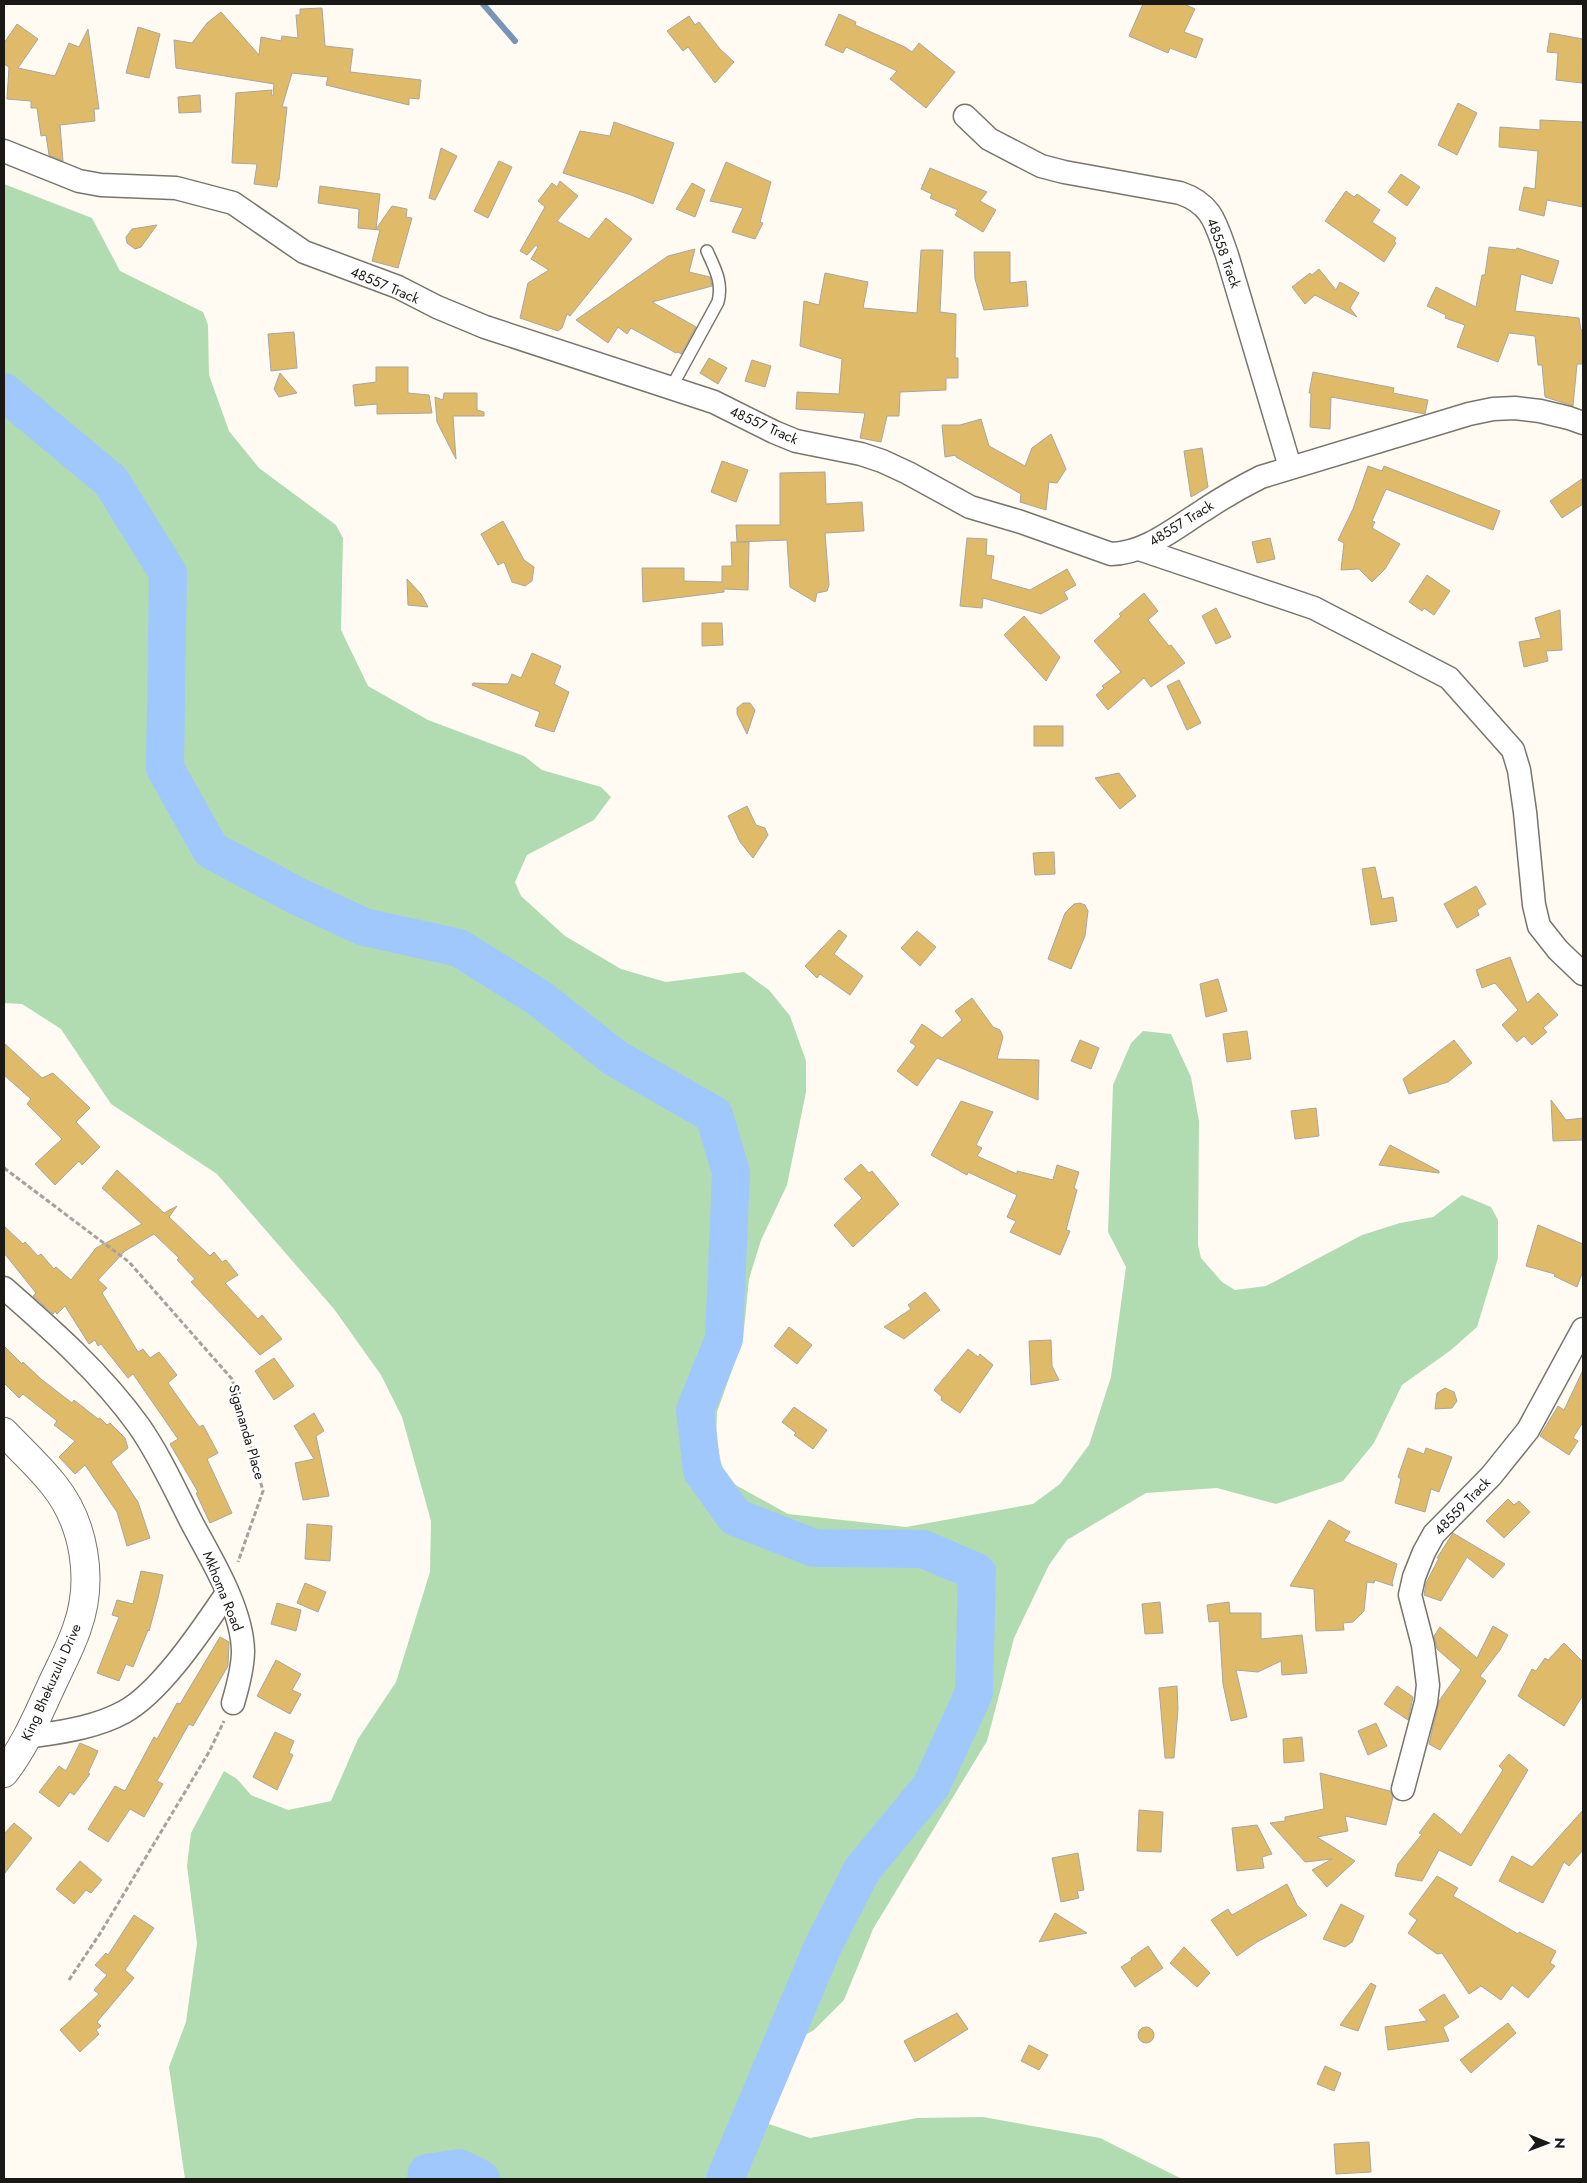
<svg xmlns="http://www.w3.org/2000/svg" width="1587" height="2183" font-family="Jost,sans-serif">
<rect width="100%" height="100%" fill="#fffbf2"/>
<!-- green -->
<polygon fill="#b1dcb2" points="4,184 92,218 120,271 203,312 208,325 209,375 229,431 259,468 336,525 343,538 341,630 368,686 428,720 524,756 542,770 601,787 611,797 594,820 527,855 515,882 521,896 565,936 621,969 666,982 744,972 769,990 790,1016 806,1061 806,1092 787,1185 761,1240 749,1279 743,1339 717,1412 716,1442 723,1470 732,1483 788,1514 906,1527 1033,1504 1060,1484 1089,1445 1111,1377 1126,1267 1108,1232 1113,1085 1131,1043 1143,1031 1171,1034 1191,1077 1199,1121 1198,1245 1201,1258 1222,1282 1235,1290 1266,1286 1362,1235 1400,1223 1433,1217 1462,1195 1491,1207 1498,1220 1498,1258 1477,1327 1451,1350 1402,1385 1374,1443 1343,1481 1276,1504 1217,1488 1146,1493 1067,1540 1049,1565 1014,1638 987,1741 873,1929 844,2000 814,2030 762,2060 746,2096 766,2123 810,2138 917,2118 983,2117 1100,2138 1182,2179 185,2179 169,2067 186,2022 197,1943 187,1866 191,1833 224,1771 237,1779 251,1795 288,1810 331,1801 358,1739 396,1682 430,1572 431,1521 402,1417 381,1375 334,1309 217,1174 111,1104 61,1029 22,1004 4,1003"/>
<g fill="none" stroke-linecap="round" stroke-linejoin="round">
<!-- stream -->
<polyline stroke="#7894b8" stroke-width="6" points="483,4 515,41"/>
<!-- river -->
<g stroke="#a0c8fd" stroke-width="38">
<polyline points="4,392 111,481 168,573 165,768 211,850 295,895 364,927 459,948 539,998 615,1058 714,1115 731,1172 724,1339 695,1410 702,1471 735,1517 814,1548 923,1549 977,1572 974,1693 931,1786 862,1870 823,1946 725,2179"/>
<polyline points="426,2179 427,2173 459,2168 481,2179"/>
</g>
</g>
<!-- building -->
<g fill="#deba69" stroke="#aaa69e">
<polygon points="1143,4 1184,4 1195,9 1184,32 1203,39 1196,58 1170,48 1168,53 1129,36"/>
<polygon points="322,8 325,46 353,49 350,72 421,80 419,99 409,98 409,105 326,85 328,77 292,73 282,107 287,107 279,180 278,180 277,187 254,184 257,164 232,163 236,93 272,90 271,95 273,96 274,84 176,68 174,40 192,43 207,23 221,12 259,55 261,37 281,41 282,36 298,38 296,15 300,15 300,9"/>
<polygon points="839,14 856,22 855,25 905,47 912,52 919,43 955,72 926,108 890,79 897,71 846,47 843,53 825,45"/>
<polygon points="689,16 695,25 699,22 720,49 734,62 715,83 688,47 683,51 667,31"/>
<polygon points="17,24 38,39 18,68 55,76 69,43 79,47 88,29 99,109 94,109 95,121 60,125 63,161 49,155 46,135 41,136 37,108 31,108 31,101 7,99 9,67 4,64 4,43"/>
<polygon points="138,27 160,34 149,78 126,73"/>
<polygon points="1550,33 1583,39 1582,83 1556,80 1558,53 1547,52"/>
<polygon points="200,95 201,112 179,113 178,97"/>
<polygon points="1458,103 1477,113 1457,155 1438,145"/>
<polygon points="1540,120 1583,122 1583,207 1547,200 1544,216 1519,210 1524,187 1535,189 1538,151 1499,147 1500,127 1540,130"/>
<polygon points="614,122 674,143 653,204 631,195 563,173 580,131 610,136"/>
<polygon points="441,148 457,156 435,200 429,198"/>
<polygon points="499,161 512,167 488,218 474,211"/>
<polygon points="726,162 771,182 760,222 763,223 755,239 732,232 743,208 710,201"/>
<polygon points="930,168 987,192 980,201 996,210 983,232 955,215 958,210 930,198 932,194 921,189"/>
<polygon points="1401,174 1420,187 1407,206 1388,192"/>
<polygon points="560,181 578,196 557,221 589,239 606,218 632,239 570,316 567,314 562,328 558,331 520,318 528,283 549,270 531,259 538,247 536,245 527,255 520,251 545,207 538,201 552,183 557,187"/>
<polygon points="692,183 705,190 695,217 676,209"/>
<polygon points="320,186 380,194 376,229 392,206 407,209 406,217 412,218 398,268 372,261 380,230 358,228 359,209 318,203"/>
<polygon points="1346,191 1354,197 1357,194 1380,210 1372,222 1396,238 1394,241 1396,243 1384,262 1325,221"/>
<polygon points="157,225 141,247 135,249 127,243 126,237 132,229"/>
<polygon points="1489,247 1516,250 1517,248 1559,261 1552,284 1521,274 1515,311 1579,318 1581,330 1583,330 1583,364 1577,364 1573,406 1545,397 1542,365 1538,365 1535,336 1509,333 1498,362 1457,347 1465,325 1445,318 1446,315 1427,306 1436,287 1476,307 1482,275 1485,275"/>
<polygon points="695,249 689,272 710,277 712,286 652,302 696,327 681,354 678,352 676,353 631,328 627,334 618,327 608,343 576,320 668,256"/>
<polygon points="921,250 943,250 940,312 956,314 955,358 958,358 958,378 946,378 946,390 900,392 899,416 887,416 881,442 860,438 865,413 796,409 797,392 839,394 842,359 800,346 804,301 819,305 825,273 868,282 863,308 917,313"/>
<polygon points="974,252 1010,252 1010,283 1026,281 1028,306 984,310 975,279"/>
<polygon points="1319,269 1336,290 1340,282 1359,293 1350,308 1357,317 1315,295 1305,304 1292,287 1310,273 1312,275"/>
<polygon points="294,332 297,368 271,371 268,334"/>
<polygon points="709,358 727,368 718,384 700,373"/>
<polygon points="752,360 771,366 765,387 745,381"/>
<polygon points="376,367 408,367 408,393 429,395 432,413 377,414 377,404 355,406 353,385 376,382"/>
<polygon points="1313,372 1394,388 1393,393 1428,400 1425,414 1331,397 1330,429 1310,427 1311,393 1309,393"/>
<polygon points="280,373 297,393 279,397 274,389"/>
<polygon points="444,393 477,393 477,410 484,412 484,416 453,416 456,459 437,422 435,397 443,400"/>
<polygon points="981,419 989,446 1025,466 1032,448 1051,434 1066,469 1057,483 1049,482 1046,510 1020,502 1021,494 956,457 956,455 945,457 942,425 960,425"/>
<polygon points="1202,448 1208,487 1191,497 1184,451"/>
<polygon points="722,461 748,470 736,502 711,492"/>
<polygon points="1368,466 1382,471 1384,466 1500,511 1493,530 1386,489 1372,521 1375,522 1372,528 1400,544 1385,569 1372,582 1359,569 1341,570 1344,543 1338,540 1353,509"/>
<polygon points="825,472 826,504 862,502 864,531 825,533 829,585 827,591 817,593 815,602 790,587 787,540 737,542 736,525 780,525 780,473"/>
<polygon points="1583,478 1583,504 1562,518 1550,501"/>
<polygon points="503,521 524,560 534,567 532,581 525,586 512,582 504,562 498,565 481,534"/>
<polygon points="967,538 987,539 986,555 994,556 991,579 1030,590 1067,569 1076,585 1064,592 1068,599 1041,614 983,598 982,608 960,606"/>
<polygon points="1270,538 1275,559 1257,563 1252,542"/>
<polygon points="731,542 749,542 748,590 724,589 724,592 643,602 642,568 684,568 684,581 722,582 722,566 732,566"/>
<polygon points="1427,575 1450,591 1434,615 1424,608 1422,611 1409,602"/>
<polygon points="407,579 421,594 428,607 408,605"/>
<polygon points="1144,593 1158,611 1148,620 1169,646 1171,645 1185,663 1151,687 1144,678 1108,710 1096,695 1104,688 1102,686 1121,672 1094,641 1121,616 1119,614"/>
<polygon points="1216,608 1231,637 1216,644 1202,616"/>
<polygon points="1560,610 1562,650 1546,651 1548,661 1524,667 1519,642 1541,638 1535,618"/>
<polygon points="1024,616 1060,657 1046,681 1004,635"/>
<polygon points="702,623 722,623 723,645 702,646"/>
<polygon points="532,653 561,666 554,684 569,692 554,732 535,726 540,712 472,685 473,683 508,684 512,674 521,678"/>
<polygon points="1179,680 1201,723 1187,730 1167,686"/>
<polygon points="743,703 750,703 755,710 747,734 737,714 737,708"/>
<rect x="1034" y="726" width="29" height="20"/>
<polygon points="1119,773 1136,796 1120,809 1095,778"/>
<polygon points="747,806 756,825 765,828 768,835 753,858 740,842 728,816"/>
<polygon points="1054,852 1055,874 1035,875 1033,853"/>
<polygon points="1375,867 1382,899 1393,897 1397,921 1371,925 1362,869"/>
<polygon points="1476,886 1486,904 1477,910 1479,915 1457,928 1444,904"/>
<polygon points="1080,903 1085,905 1088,911 1085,936 1071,969 1048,959 1065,913 1074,904"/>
<polygon points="839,930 847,936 834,954 863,976 850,995 820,974 817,978 805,966"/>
<polygon points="917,931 936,947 920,966 901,948"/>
<polygon points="1510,957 1527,1003 1538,993 1558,1015 1543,1028 1547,1032 1532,1045 1524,1036 1517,1042 1502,1025 1518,1010 1495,983 1482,988 1476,970"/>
<polygon points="1218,979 1227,1011 1206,1017 1200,984"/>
<polygon points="972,998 993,1027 1000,1030 1003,1037 997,1059 1039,1060 1038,1100 937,1058 917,1086 897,1071 916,1046 910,1042 922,1024 942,1038 962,1020 955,1011"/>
<polygon points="1247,1031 1251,1059 1227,1062 1223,1034"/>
<polygon points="1080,1040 1099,1048 1091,1069 1071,1061"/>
<polygon points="1454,1040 1472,1063 1448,1082 1409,1094 1403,1079"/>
<polygon points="4,1043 42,1078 53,1073 90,1108 76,1122 100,1147 82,1165 79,1161 55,1185 35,1164 62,1139 27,1104 31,1099 4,1075"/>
<polygon points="1551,1100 1566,1120 1583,1118 1583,1140 1553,1141"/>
<polygon points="961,1101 993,1112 976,1145 982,1148 977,1156 1017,1174 1017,1171 1053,1180 1057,1165 1079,1172 1074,1188 1077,1190 1066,1230 1070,1231 1060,1255 1010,1232 1016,1221 1007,1217 1017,1195 968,1172 967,1175 931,1155"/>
<polygon points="1316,1108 1319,1136 1295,1139 1291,1111"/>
<polygon points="1390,1145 1439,1171 1439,1173 1379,1165"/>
<polygon points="861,1164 869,1173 872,1171 899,1204 853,1247 834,1225 862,1198 844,1179"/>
<polygon points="117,1170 164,1213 177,1206 169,1217 210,1256 214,1252 222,1262 226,1260 238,1275 225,1283 258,1319 262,1315 282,1339 260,1355 191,1282 195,1279 177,1260 179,1258 154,1234 125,1251 98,1280 107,1288 102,1293 138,1352 143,1349 150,1358 159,1352 177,1375 168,1383 199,1427 203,1425 218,1453 207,1459 232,1513 210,1523 196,1493 198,1492 170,1444 178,1439 133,1374 128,1378 101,1344 98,1346 95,1340 89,1344 65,1306 57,1314 55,1311 53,1314 33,1296 36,1293 4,1253 4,1226 23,1244 25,1242 38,1256 41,1254 54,1269 56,1267 71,1280 96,1248 142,1224 102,1188"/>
<polygon points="1538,1225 1583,1244 1583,1271 1577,1287 1554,1276 1555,1274 1526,1266"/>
<polygon points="925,1292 940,1310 904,1339 884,1327 911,1309 908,1305"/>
<polygon points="789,1327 812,1345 797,1364 774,1346"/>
<polygon points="1051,1340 1052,1366 1059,1380 1031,1385 1029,1341"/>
<polygon points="4,1346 22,1364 23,1362 41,1379 72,1403 74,1400 98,1419 100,1418 107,1425 110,1423 125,1438 128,1448 111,1462 138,1502 150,1538 127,1546 117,1512 85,1465 75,1474 59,1457 75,1441 54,1425 57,1421 23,1394 19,1398 4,1383"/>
<polygon points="968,1349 978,1357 980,1354 993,1365 960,1413 941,1400 942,1397 934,1390"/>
<polygon points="274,1358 294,1386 274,1400 255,1371"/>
<polygon points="1583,1370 1583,1422 1573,1438 1578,1441 1569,1455 1540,1436 1558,1406 1564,1410"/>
<polygon points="1445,1388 1454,1392 1457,1401 1452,1408 1435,1409 1437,1393"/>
<polygon points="794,1407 827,1430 813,1449 794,1435 796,1433 782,1422"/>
<polygon points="314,1413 324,1431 316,1436 329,1496 303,1500 295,1463 314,1459 294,1426"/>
<polygon points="1408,1448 1424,1454 1426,1448 1452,1457 1439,1492 1431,1489 1425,1512 1395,1503 1401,1479 1398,1477"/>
<polygon points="1508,1499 1514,1505 1519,1501 1530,1512 1504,1538 1486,1521"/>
<polygon points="1329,1520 1350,1532 1344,1541 1397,1564 1392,1583 1393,1586 1375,1580 1374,1583 1367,1582 1364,1611 1353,1622 1343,1623 1344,1630 1316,1631 1314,1589 1290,1586"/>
<polygon points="307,1524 332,1526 330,1561 305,1559"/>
<polygon points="1453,1533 1505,1564 1493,1578 1467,1557 1441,1601 1424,1595 1426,1583 1439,1558 1437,1558"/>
<polygon points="141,1571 163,1575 158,1598 149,1631 148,1630 133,1667 126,1664 119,1681 97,1673 119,1617 112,1615 117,1600 133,1604"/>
<polygon points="305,1583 326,1592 318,1612 297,1603"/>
<polygon points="1160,1602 1163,1633 1145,1634 1142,1604"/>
<polygon points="1229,1602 1230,1613 1261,1613 1261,1639 1302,1635 1307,1673 1282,1675 1281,1661 1258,1672 1236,1670 1247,1717 1231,1721 1223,1684 1219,1621 1209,1622 1207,1605"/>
<polygon points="277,1603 301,1610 296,1631 271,1624"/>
<polygon points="1493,1626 1508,1635 1500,1650 1480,1676 1486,1681 1440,1750 1429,1744 1439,1701 1461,1670 1437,1649 1434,1636 1440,1627 1477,1658"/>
<polygon points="220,1637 229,1642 228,1666 193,1726 189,1724 157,1781 163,1784 144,1817 130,1809 108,1842 88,1829 115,1786 125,1791 154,1737 157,1739 177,1703 180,1704"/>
<polygon points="1564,1643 1583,1662 1583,1695 1564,1726 1518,1696 1532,1669 1536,1671 1545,1658 1548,1660"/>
<polygon points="276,1660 301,1674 292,1690 301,1694 290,1714 257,1696"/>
<polygon points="1177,1686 1178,1709 1174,1758 1165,1758 1159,1688"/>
<polygon points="1397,1686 1413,1697 1408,1720 1384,1704"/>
<polygon points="1376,1723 1387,1746 1368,1755 1358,1731"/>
<polygon points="275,1732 294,1741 289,1753 293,1755 277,1790 253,1777"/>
<polygon points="1302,1737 1304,1761 1284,1763 1283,1739"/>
<polygon points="80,1743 98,1751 88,1773 90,1774 74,1795 70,1792 59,1807 39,1792 59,1766 66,1771"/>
<polygon points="1509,1754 1528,1770 1471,1866 1439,1850 1422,1881 1395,1876 1398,1864 1422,1834 1419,1833 1434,1813 1461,1835 1503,1770 1499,1766"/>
<polygon points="1320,1773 1390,1791 1393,1797 1386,1825 1345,1816 1348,1831 1317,1837 1355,1861 1327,1887 1312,1870 1332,1859 1305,1862 1270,1823 1285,1821 1285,1817 1324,1809"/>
<polygon points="1139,1810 1163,1812 1161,1852 1137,1851"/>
<polygon points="1583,1810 1583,1850 1569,1866 1564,1862 1543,1903 1499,1881 1512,1856 1532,1867"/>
<polygon points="14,1823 32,1838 4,1874 4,1834"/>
<polygon points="1257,1825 1272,1854 1262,1857 1264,1868 1237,1871 1232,1828"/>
<polygon points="1078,1853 1084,1890 1077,1891 1079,1898 1061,1902 1052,1858"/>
<polygon points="80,1861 102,1880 91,1893 86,1890 74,1904 56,1889"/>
<polygon points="1437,1876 1458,1888 1453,1896 1518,1934 1519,1932 1556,1951 1550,1963 1555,1966 1528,1998 1512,1985 1501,2000 1481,1986 1469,1994 1442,1953 1437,1954 1408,1933 1417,1920 1409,1914"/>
<polygon points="1287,1884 1297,1905 1307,1915 1257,1942 1237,1956 1211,1920 1228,1909 1232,1915"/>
<polygon points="1341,1904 1364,1916 1352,1942 1345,1947 1323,1939"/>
<polygon points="1055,1913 1087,1933 1039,1942"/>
<polygon points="134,1915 154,1928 125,1970 134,1978 97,2022 101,2026 96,2030 99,2034 80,2052 60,2030 99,1994 94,1990 107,1975 95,1965 106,1953 108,1955"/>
<polygon points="1148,1946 1163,1968 1135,1987 1121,1967 1132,1960 1131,1958"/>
<polygon points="1184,1947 1210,1973 1197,1987 1170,1963"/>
<polygon points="1371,1983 1376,1986 1358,2031 1340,2025"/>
<polygon points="1444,1994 1459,2017 1443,2027 1449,2041 1388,2050 1385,2027 1427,2021 1419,2010"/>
<polygon points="957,2013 968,2029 915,2062 904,2041"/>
<polygon points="1508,2023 1516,2033 1471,2073 1460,2060"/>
<circle cx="1146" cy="2035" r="8"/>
<polygon points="1029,2045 1048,2055 1039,2070 1021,2061"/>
<polygon points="1325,2066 1341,2073 1334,2091 1317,2084"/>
<polygon points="1369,2142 1371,2172 1336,2174 1334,2144"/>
</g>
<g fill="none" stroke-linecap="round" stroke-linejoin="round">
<defs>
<path id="service" d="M671 388 718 302C723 282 715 269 707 251"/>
<g id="minor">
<path d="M965 116 989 139 1041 166 1064 172 1180 193C1213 204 1216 225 1227 255L1290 467"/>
<path d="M4 151 79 181 101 185 176 188 233 203 304 252 398 287 437 307 485 327 714 402 774 432 796 441 861 454 882 461 908 473 970 507 1021 522 1111 554C1146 553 1175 528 1204 510 1222 498 1241 487 1261 477L1469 414 1493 409 1515 408 1540 411 1569 418 1583 423"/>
<polyline points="1139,549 1314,608 1449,678 1513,750 1519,770 1525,812 1534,905 1539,926 1558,950 1583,974"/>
<path d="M4 1288C52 1330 101 1373 139 1426 160 1456 176 1492 193 1525 213 1562 242 1609 243 1651 243 1668 238 1686 233 1703"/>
<path d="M28 1737C60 1732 95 1728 124 1712 161 1692 203 1628 227 1593"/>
<polyline points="1403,1789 1426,1702 1428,1685 1423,1645 1410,1595 1414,1577 1424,1552 1434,1534 1491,1476 1528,1430 1583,1329"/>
</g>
<path id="tertiary" d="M4 1432C20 1449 38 1465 53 1484 85 1523 94 1581 77 1628 71 1646 62 1663 54 1680 39 1712 26 1745 4 1773"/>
</defs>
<!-- service casing -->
<use href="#service" stroke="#78756d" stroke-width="14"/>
<!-- minor casing -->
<use href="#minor" stroke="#78756d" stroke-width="25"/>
<!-- tertiary casing -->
<use href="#tertiary" stroke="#78756d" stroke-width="30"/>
<!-- path -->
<g stroke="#a5a29b" stroke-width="3" stroke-dasharray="5 2.5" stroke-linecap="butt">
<polyline points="4,1168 129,1262 232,1379 263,1491 238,1562"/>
<polyline points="69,1980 101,1932 209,1752 224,1721"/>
</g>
<!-- service -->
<use href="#service" stroke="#fff" stroke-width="11"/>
<!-- minor -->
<use href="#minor" stroke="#fff" stroke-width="22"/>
<!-- tertiary -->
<use href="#tertiary" stroke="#fff" stroke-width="28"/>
</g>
<g text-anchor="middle" stroke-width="5" stroke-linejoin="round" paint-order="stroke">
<!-- street labels -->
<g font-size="14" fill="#1b1916" stroke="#fff">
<text transform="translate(1224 253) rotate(70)" y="5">48558 Track</text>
<text transform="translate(385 285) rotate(23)" y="5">48557 Track</text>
<text transform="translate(764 425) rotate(24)" y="5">48557 Track</text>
<text transform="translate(1181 523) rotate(-32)" y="5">48557 Track</text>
<text transform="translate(247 1432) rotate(74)" y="5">Sigananda Place</text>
<text transform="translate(1462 1506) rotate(-46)" y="5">48559 Track</text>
<text transform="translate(223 1591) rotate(68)" y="5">Mkhoma Road</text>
<text transform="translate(51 1682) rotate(-66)" y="5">King Bhekuzulu Drive</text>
</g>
</g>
<!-- border -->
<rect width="1587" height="2183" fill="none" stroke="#1b1916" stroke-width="10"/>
<!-- north arrow -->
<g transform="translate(1547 2143) rotate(91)" stroke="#ffffff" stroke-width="4" paint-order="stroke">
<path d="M0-4L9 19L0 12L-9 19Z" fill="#1b1916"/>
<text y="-8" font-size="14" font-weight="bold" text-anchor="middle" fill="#1b1916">N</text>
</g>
</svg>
